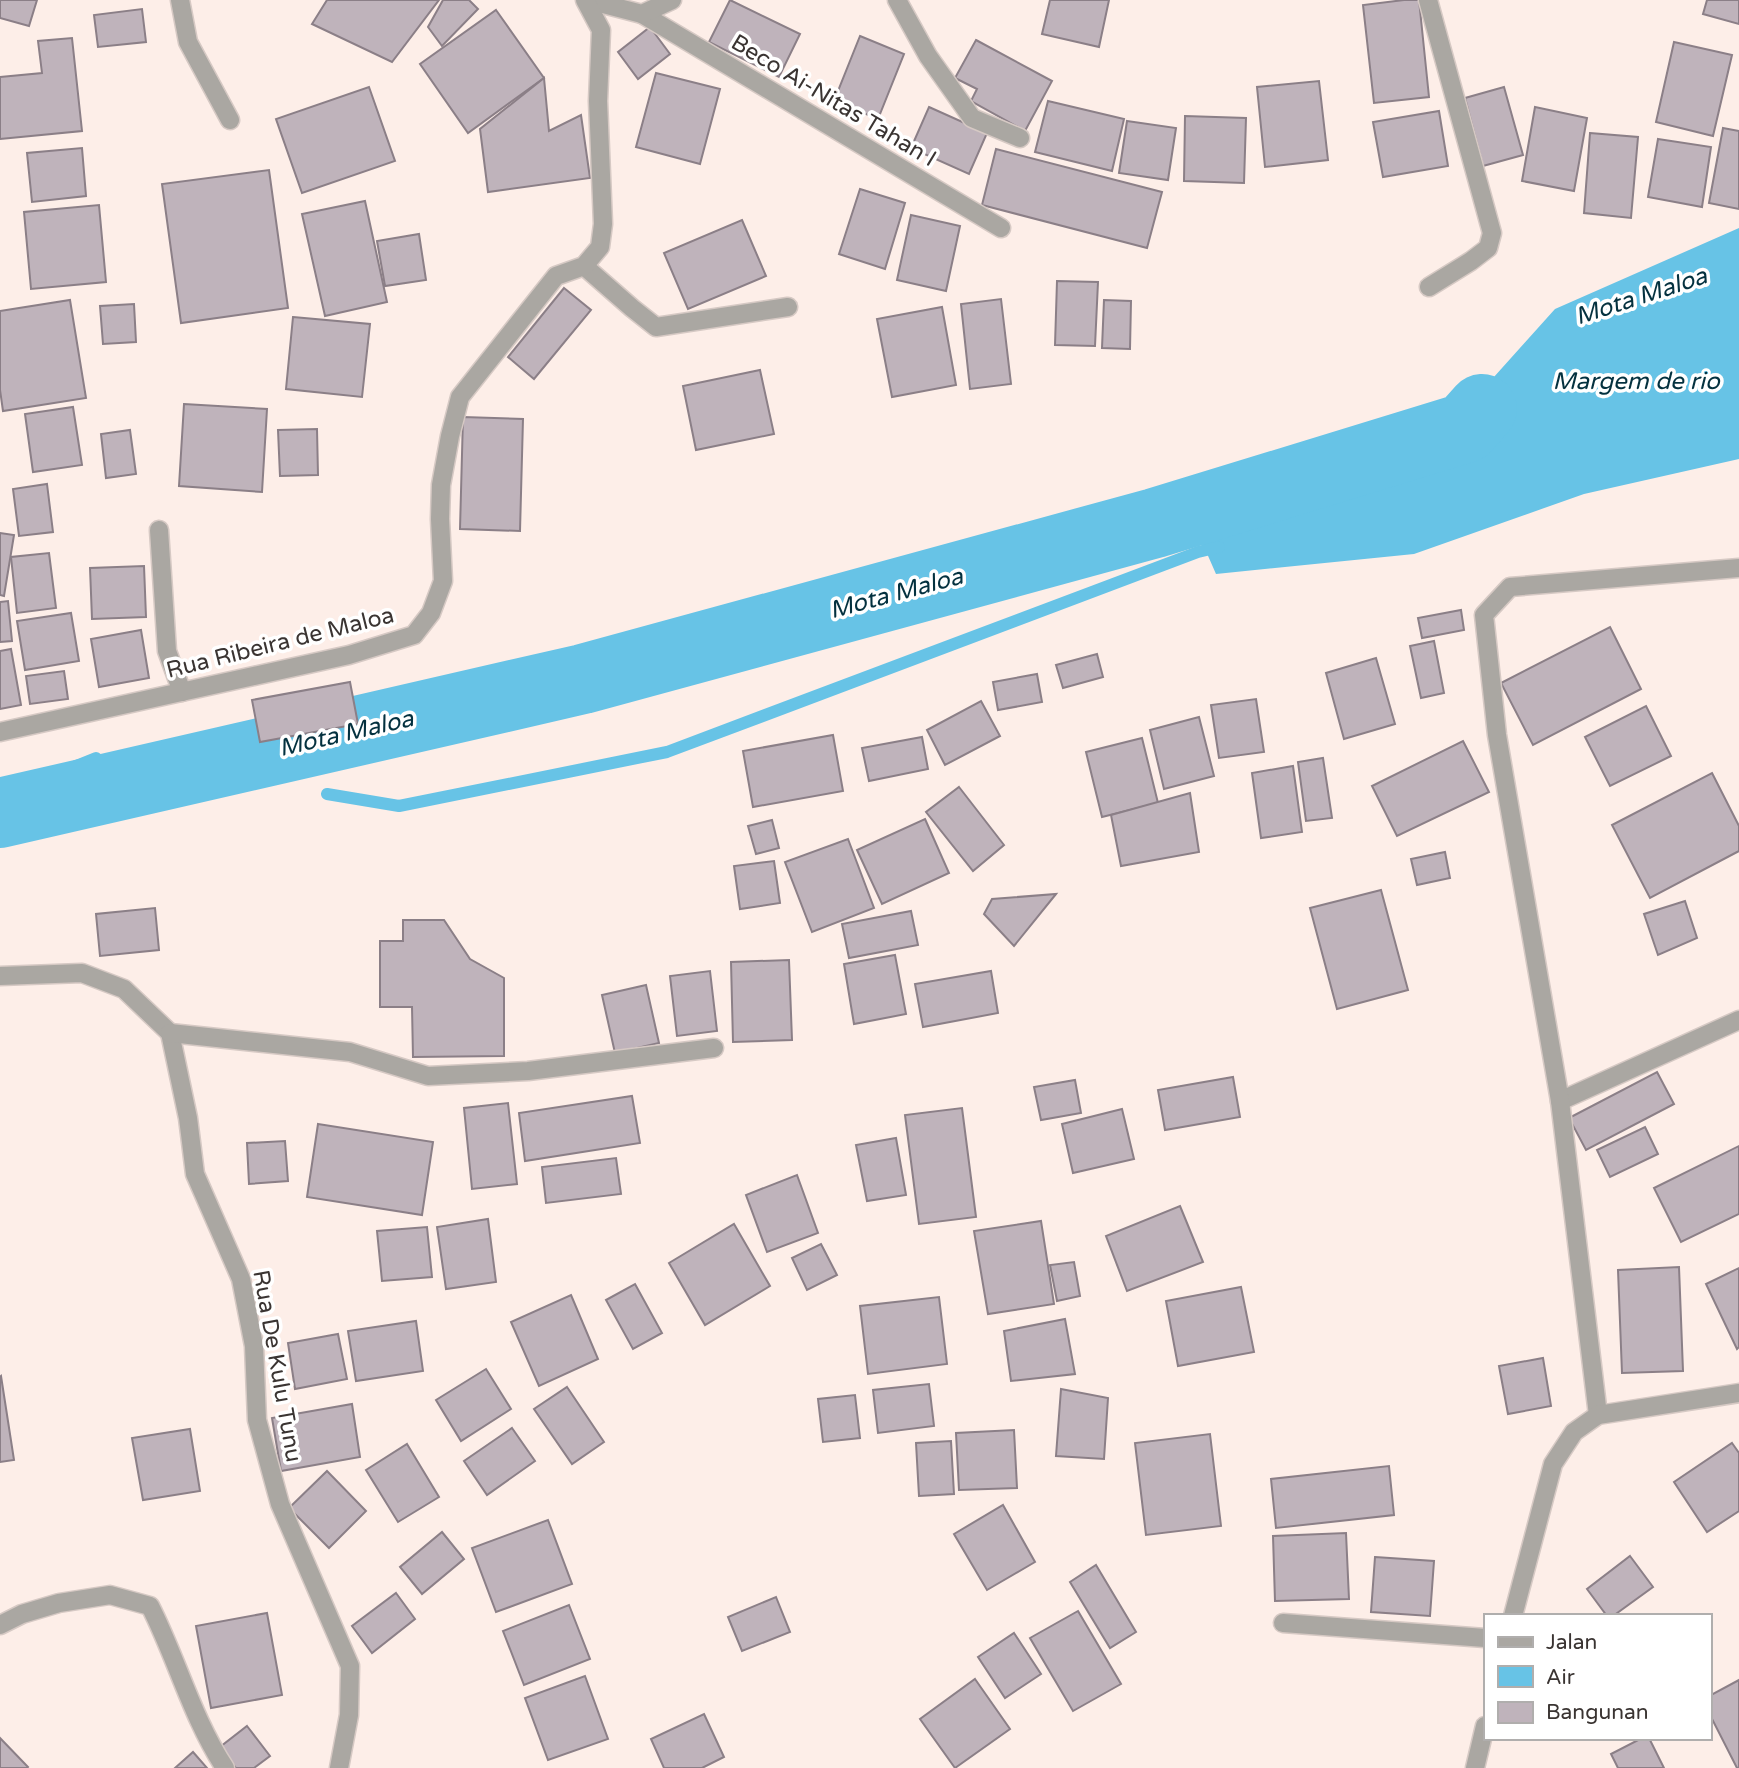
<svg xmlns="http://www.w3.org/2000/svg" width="1739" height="1768" font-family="'Varela Round',sans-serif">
<rect width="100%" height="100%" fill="#fdeee8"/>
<!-- water -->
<polygon fill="#67c3e6" points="1739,228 1739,459 1584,494 1414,554 1216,574 1198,533 1450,426 1555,309"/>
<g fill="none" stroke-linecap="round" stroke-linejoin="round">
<!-- stream -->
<g stroke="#67c3e6" stroke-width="12">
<polyline points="49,777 96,758"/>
<polyline points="327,794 399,806 667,752 1198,552 1219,547"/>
</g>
<!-- river -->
<polyline stroke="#67c3e6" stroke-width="70" points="0,813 583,679 1155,523 1465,428 1482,409"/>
</g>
<!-- building -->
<g fill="#bfb3bb" stroke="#8b7f87" stroke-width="2">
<polygon points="0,0 37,0 29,26 0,18"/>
<polygon points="327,0 439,0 392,62 312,24"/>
<polygon points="443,0 469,0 478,9 442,46 428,27"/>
<polygon points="730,0 800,34 779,77 709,42"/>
<polygon points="1050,0 1109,0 1099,47 1042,34"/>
<polygon points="1404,0 1419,0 1429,97 1374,103 1363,5"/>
<polygon points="1707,0 1739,0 1739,24 1703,14"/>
<polygon points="142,9 146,42 98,47 94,15"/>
<polygon points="496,10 544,78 468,133 420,64"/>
<polygon points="650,27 670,54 638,79 618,52"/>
<polygon points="860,36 904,54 878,119 834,101"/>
<polygon points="72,38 82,131 0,139 0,77 42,73 38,41"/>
<polygon points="976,40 1052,81 1025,131 971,101 977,89 955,78"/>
<polygon points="1674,42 1732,55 1713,136 1656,122"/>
<polygon points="656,73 720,89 700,164 636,147"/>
<polygon points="544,78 549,131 581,115 590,178 488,192 480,129"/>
<polygon points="1319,81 1328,160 1265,167 1257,87"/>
<polygon points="369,87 395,161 302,193 276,119"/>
<polygon points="1504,87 1523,155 1483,166 1465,98"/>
<polygon points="1048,101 1124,119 1112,171 1035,152"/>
<polygon points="929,107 987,133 969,174 911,148"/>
<polygon points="1535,107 1587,118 1574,191 1522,181"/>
<polygon points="1439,111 1448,166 1383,177 1373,122"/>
<polygon points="1185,116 1246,118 1244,183 1184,181"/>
<polygon points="1127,121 1176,128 1168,180 1119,173"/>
<polygon points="1723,128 1739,131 1739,209 1709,203"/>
<polygon points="1590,133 1638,137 1631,218 1584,213"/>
<polygon points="1658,139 1711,147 1702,207 1648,197"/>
<polygon points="82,148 86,196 32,202 27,153"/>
<polygon points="996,149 1162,192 1147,248 982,205"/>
<polygon points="269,170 288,308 181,323 162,184"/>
<polygon points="860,189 905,203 885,269 839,254"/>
<polygon points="365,201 387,302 325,316 302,214"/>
<polygon points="99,205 106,282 31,289 24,212"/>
<polygon points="911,215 960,226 946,291 897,280"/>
<polygon points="742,220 766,276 688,309 664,253"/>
<polygon points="419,234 426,280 385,286 377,241"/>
<polygon points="1057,281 1098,282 1095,346 1055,345"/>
<polygon points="564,288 591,310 534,379 508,357"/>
<polygon points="1001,299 1011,384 970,389 961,304"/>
<polygon points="70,300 86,398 3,411 0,390 0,311"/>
<polygon points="1104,300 1131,301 1130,349 1102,348"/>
<polygon points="134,304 136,342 103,344 100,306"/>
<polygon points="942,307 956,385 892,397 877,319"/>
<polygon points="293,317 370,324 362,397 286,389"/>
<polygon points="760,370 774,434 696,450 683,386"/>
<polygon points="184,404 267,409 262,492 179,486"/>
<polygon points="73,407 82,465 33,472 25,414"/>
<polygon points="463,417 523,419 520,531 460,529"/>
<polygon points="317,429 318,475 280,476 278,430"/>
<polygon points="130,430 136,474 106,478 101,434"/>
<polygon points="47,484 53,532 19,536 13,489"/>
<polygon points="0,533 14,535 4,596 0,595"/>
<polygon points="49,553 56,608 17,613 11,557"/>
<polygon points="144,566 146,617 92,619 90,568"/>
<polygon points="8,601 12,641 0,642 0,602"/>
<polygon points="1461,610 1464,630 1422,638 1418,618"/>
<polygon points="71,613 79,661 25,670 17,621"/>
<polygon points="1610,627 1641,689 1533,745 1501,683"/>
<polygon points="141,630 149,678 99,687 91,639"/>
<polygon points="1434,641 1444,693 1421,698 1410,646"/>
<polygon points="11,649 21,705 0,709 0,651"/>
<polygon points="1097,654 1103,677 1063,688 1056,665"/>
<polygon points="1376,658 1395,724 1344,739 1326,673"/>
<polygon points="64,671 68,699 30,704 26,676"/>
<polygon points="1037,674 1042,702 998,710 993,682"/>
<polygon points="350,682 358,724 260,742 252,700"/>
<polygon points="1256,699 1264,752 1219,758 1211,705"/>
<polygon points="981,701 1000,736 945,765 927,730"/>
<polygon points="1646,706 1671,756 1610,786 1585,737"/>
<polygon points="1199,717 1214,776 1164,789 1150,730"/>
<polygon points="833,735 843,791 753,807 743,751"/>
<polygon points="922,737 928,769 869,781 862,748"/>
<polygon points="1142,738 1158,803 1102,817 1086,752"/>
<polygon points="1463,741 1489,792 1397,836 1372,786"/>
<polygon points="1323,758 1332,818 1306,821 1298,762"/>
<polygon points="1293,766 1302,832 1261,838 1252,773"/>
<polygon points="1712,773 1739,826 1739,851 1650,898 1612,825"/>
<polygon points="959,787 1004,845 973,871 926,812"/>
<polygon points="1190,793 1199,852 1121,866 1111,815"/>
<polygon points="925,819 949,873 882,904 857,850"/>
<polygon points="772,820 779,848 756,854 748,826"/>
<polygon points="848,839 874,908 812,932 785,862"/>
<polygon points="1445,852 1450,878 1417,885 1411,859"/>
<polygon points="774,861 780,903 740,909 734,866"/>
<polygon points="1381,890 1408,990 1337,1009 1310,908"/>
<polygon points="1056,894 1014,946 984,914 992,899"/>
<polygon points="1685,901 1697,938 1658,955 1644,914"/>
<polygon points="155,908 159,950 100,956 96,914"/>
<polygon points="911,911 918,945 849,958 842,924"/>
<polygon points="403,920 444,920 470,959 504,978 504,1056 413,1057 412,1007 380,1007 380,941 403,941"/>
<polygon points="895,955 906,1014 854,1024 844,964"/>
<polygon points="789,960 792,1040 733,1042 731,962"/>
<polygon points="710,971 717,1031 677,1036 670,976"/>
<polygon points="991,971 998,1013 923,1027 915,984"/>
<polygon points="646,985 659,1043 615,1053 602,995"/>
<polygon points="1657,1072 1674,1104 1586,1150 1569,1118"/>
<polygon points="1233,1077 1240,1117 1165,1130 1158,1090"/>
<polygon points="1075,1080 1081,1113 1041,1120 1034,1087"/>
<polygon points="632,1096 640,1143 525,1161 519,1113"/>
<polygon points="508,1103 517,1184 472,1189 464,1108"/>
<polygon points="962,1108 976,1217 919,1224 905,1115"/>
<polygon points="1122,1109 1134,1159 1073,1173 1062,1124"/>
<polygon points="318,1124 433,1142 422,1215 307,1197"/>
<polygon points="1645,1127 1658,1154 1610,1177 1597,1150"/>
<polygon points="896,1138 906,1195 867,1201 856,1145"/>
<polygon points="285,1141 288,1181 249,1184 247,1143"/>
<polygon points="1739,1146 1739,1214 1681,1242 1654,1188"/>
<polygon points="616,1158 621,1194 546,1203 542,1167"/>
<polygon points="797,1175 818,1233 767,1252 746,1195"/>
<polygon points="1180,1206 1203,1262 1127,1291 1106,1236"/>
<polygon points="488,1219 496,1282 446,1289 437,1227"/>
<polygon points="1041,1221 1054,1304 988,1314 974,1231"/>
<polygon points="734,1224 770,1286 705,1325 669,1263"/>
<polygon points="427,1227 432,1277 382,1281 377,1231"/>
<polygon points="821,1244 837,1275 807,1290 792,1258"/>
<polygon points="1074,1262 1080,1296 1057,1301 1050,1265"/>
<polygon points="1679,1267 1683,1371 1622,1373 1618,1270"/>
<polygon points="1739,1268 1739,1347 1737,1349 1706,1284"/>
<polygon points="635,1284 662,1333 633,1349 606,1300"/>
<polygon points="1241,1287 1254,1352 1178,1366 1166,1301"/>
<polygon points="571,1295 598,1359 539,1386 511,1322"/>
<polygon points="939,1297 947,1364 868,1374 860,1306"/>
<polygon points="1065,1319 1075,1374 1011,1381 1004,1331"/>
<polygon points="416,1321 423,1371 356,1381 348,1331"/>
<polygon points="338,1334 347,1379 295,1389 288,1343"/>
<polygon points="1543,1358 1551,1406 1508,1414 1499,1366"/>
<polygon points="486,1369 511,1409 461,1441 436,1400"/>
<polygon points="1,1376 14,1460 0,1462 0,1377"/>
<polygon points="929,1384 934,1426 878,1433 873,1390"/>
<polygon points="567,1387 604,1442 572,1464 534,1409"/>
<polygon points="1061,1389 1108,1398 1104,1459 1056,1456"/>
<polygon points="855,1395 860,1438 823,1442 818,1399"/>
<polygon points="352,1404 360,1457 281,1471 272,1418"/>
<polygon points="512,1428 535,1461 487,1495 464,1461"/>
<polygon points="190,1429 200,1491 143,1500 132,1438"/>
<polygon points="1014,1430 1017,1488 959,1490 956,1433"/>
<polygon points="1210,1434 1221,1526 1146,1535 1135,1443"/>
<polygon points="951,1441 954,1494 919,1496 916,1443"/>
<polygon points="1732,1443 1739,1453 1739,1511 1707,1532 1674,1482"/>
<polygon points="407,1444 439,1497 398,1522 366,1470"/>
<polygon points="1389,1466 1394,1515 1276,1528 1271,1479"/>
<polygon points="327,1471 366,1511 329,1548 289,1508"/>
<polygon points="1003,1505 1035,1562 987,1590 954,1534"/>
<polygon points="548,1520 572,1584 496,1612 472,1548"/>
<polygon points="442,1532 464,1559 422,1594 400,1567"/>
<polygon points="1346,1533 1349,1599 1275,1601 1273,1536"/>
<polygon points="1630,1556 1653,1587 1613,1616 1607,1616 1587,1589"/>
<polygon points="1375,1557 1434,1561 1430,1616 1371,1612"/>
<polygon points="1096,1565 1136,1632 1110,1648 1070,1582"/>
<polygon points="396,1593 415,1619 372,1653 352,1626"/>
<polygon points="776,1597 790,1632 742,1651 728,1617"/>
<polygon points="569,1605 590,1659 524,1685 503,1631"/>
<polygon points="1078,1611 1121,1684 1073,1711 1030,1638"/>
<polygon points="267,1613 282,1695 211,1708 196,1626"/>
<polygon points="1014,1633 1041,1674 1005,1698 978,1657"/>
<polygon points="585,1676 608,1739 548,1760 525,1698"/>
<polygon points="975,1679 1010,1729 955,1768 920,1719"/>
<polygon points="1739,1680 1739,1768 1737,1768 1709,1713 1709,1696"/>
<polygon points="704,1714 724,1757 702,1768 664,1768 651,1739"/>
<polygon points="247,1726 270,1756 254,1768 236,1768 220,1747"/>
<polygon points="0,1738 28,1767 27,1768 0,1768"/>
<polygon points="1642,1738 1649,1738 1664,1768 1618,1768 1611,1754"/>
<polygon points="193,1752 207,1768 175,1768"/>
</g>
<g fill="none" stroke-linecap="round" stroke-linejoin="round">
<defs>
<g id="service">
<polyline points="180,0 188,42 230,120"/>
<polyline points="897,0 928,56 972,118 1020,138"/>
<polyline points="1428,0 1492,233 1488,248 1471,261 1429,287"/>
<polyline points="642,14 1001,228"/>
<polyline points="584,266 632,308 656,327 788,307"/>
<polyline points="159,530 167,651 182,692"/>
</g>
<g id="minor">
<polyline points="588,0 642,14 672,0"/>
<polyline points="0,976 82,973 124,989 170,1033 188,1118 195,1174 241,1279 254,1346 257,1420 280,1504 350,1666 349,1715 339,1768"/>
<polyline points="170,1033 350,1052 428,1076 528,1071 714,1048"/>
<polyline points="1560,1101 1739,1020"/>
<polyline points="1598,1415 1560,1101 1497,735 1484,615 1510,587 1739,568"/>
<polyline points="1513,1616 1553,1464 1574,1432 1598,1415 1739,1393"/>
<polyline points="1283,1623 1485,1638"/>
<path d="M0 1625 22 1614 59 1603 110 1595 150 1606C177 1659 192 1718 225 1768"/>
<polyline points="1475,1768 1485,1726"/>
</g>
<polyline id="tertiary" points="0,732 349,655 414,635 431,613 443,581 440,519 441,485 450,436 460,397 556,276 584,266 600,247 603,224 598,101 601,30 585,0"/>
</defs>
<!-- service casing -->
<use href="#service" stroke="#d6c9c4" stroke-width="21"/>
<!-- minor casing -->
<use href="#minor" stroke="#d6c9c4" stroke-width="21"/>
<!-- tertiary casing -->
<use href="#tertiary" stroke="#d6c9c4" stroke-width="21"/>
<!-- service -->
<use href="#service" stroke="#aaa7a2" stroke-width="18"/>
<!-- minor -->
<use href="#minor" stroke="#aaa7a2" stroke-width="18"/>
<!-- tertiary -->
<use href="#tertiary" stroke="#aaa7a2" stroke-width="18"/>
</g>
<g text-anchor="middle" stroke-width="7" stroke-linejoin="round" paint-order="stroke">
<!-- street labels -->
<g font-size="23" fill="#3a3432" stroke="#fff">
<text transform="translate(834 100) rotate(31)" y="8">Beco Ai-Nitas Tahan I</text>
<text transform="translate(280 642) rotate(-14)" y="8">Rua Ribeira de Maloa</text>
<text transform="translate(278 1366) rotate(80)" y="8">Rua De Kulu Tunu</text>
</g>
<!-- water labels -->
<g font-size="24" font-style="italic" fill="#04313f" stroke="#fff">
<text transform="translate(1641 296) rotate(-18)" y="8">Mota Maloa</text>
<text x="1636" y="389">Margem de rio</text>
<text transform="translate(896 593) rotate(-15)" y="8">Mota Maloa</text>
<text transform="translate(346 733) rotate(-13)" y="8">Mota Maloa</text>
</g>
</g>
<!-- legend -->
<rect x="1484" y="1614" width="228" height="126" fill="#ffffff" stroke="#b0aead" stroke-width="2"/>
<rect x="1498" y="1637" width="35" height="10" fill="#aaa7a2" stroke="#b0aead" stroke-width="2"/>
<text x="1546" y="1649" font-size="21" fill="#3a3432">Jalan</text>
<rect x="1498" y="1666" width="35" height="21" fill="#67c3e6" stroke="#b0aead" stroke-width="2"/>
<text x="1546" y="1684" font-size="21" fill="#3a3432">Air</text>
<rect x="1498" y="1702" width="35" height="21" fill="#bfb3bb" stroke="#b0aead" stroke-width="2"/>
<text x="1546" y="1719" font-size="21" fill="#3a3432">Bangunan</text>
</svg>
